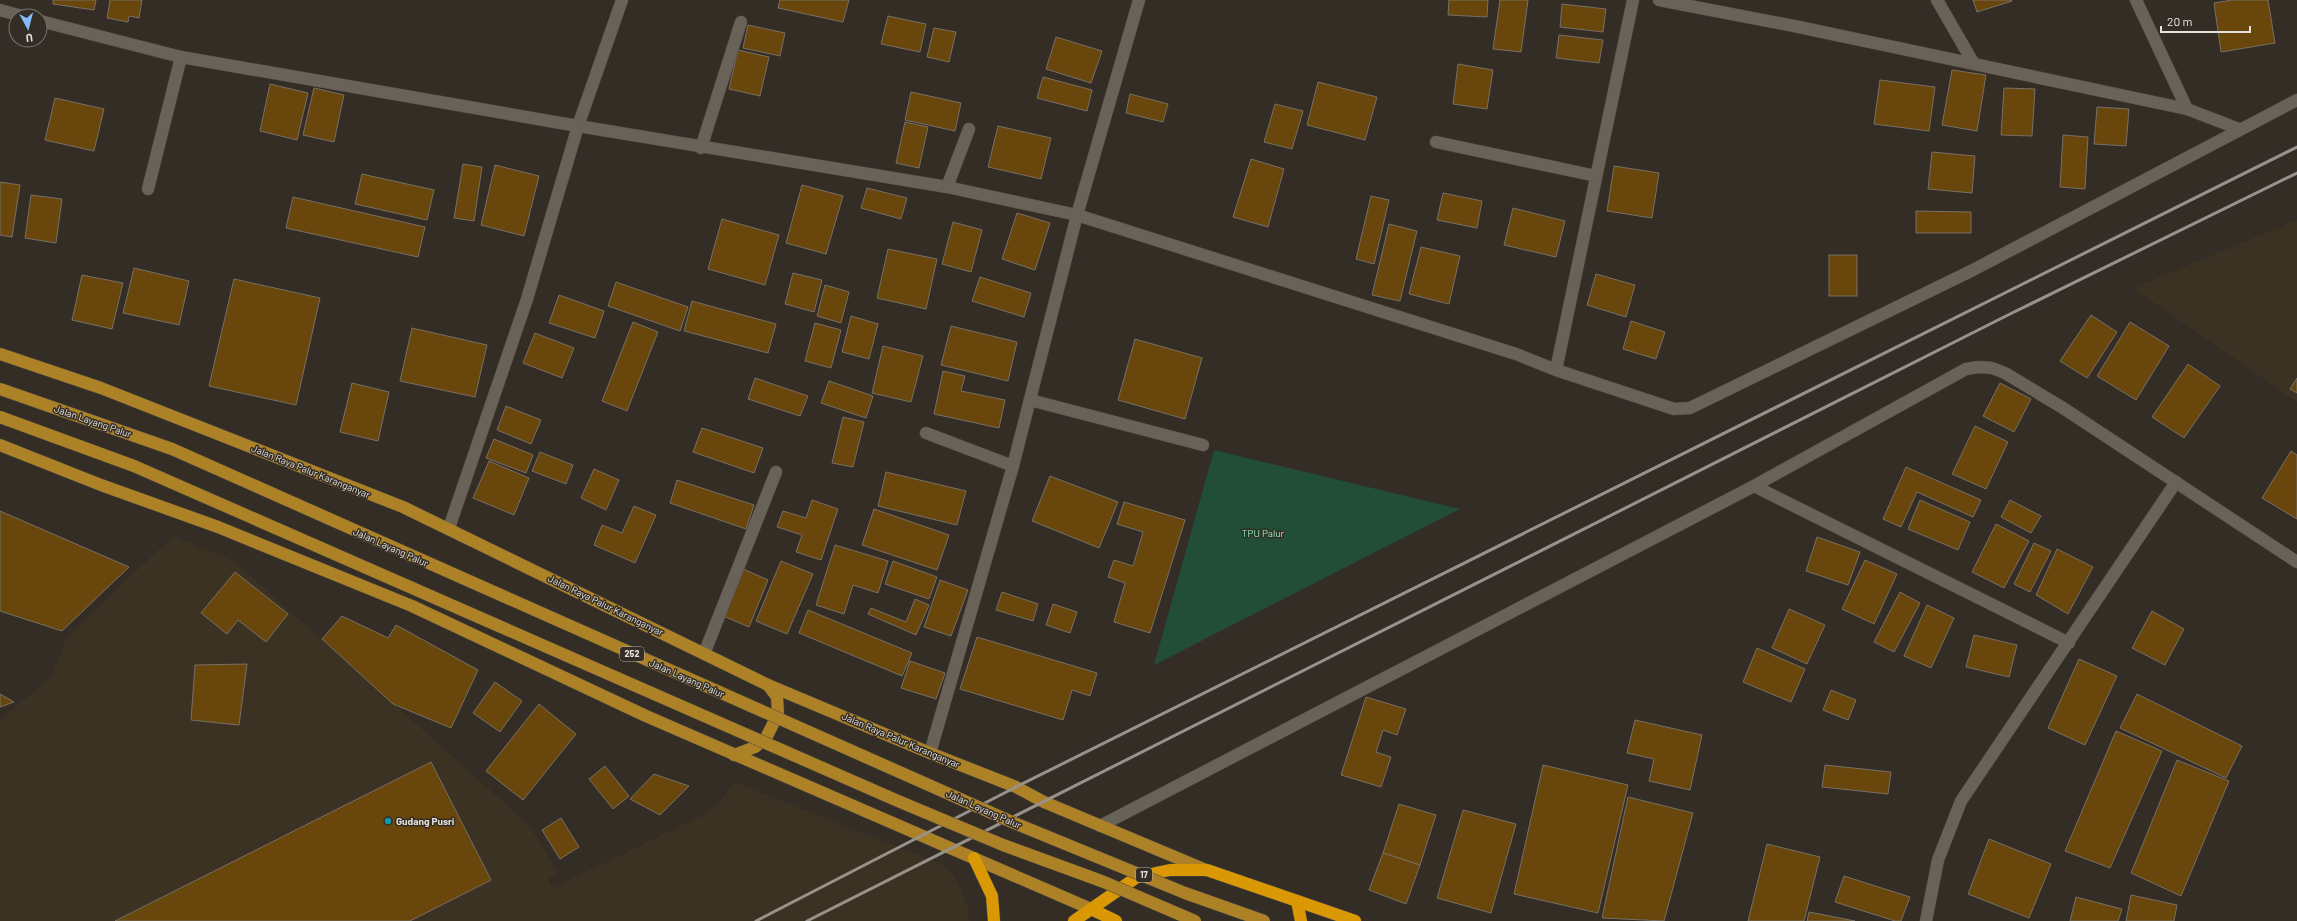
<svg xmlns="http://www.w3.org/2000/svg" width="2297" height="921" font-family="Barlow,sans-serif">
<rect width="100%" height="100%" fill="#332d25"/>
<!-- built -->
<g fill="#3c3224">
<polygon points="2297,220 2297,402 2133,288"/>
<polygon points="173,536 234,561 529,825 559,874 548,879 553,888 701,816 720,802 734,782 941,864 952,873 961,890 968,908 969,921 0,921 0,720 52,676 67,637"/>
</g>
<!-- green -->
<polygon fill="#224d38" points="1214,450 1460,509 1154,665"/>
<!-- building -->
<g fill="#69460b" stroke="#777067">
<polygon points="53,0 96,0 94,10 53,4"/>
<polygon points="110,0 142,0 139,18 129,16 128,22 107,18"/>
<polygon points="780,0 849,0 843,22 778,8"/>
<polygon points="1449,0 1488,0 1487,17 1448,15"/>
<polygon points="1500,0 1528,0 1521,52 1493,49"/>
<polygon points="1973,0 2011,0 2012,1 1977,12"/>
<polygon points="2232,0 2268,0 2275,43 2221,52 2214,3"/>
<polygon points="1562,4 1606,9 1603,32 1560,27"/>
<polygon points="888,16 926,24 920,52 881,44"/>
<polygon points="748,25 785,33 780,56 743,48"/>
<polygon points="934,28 956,32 949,62 927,57"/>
<polygon points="1559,35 1603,40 1599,63 1556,58"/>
<polygon points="1056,37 1102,51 1091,83 1046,69"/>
<polygon points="738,50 769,57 760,96 729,89"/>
<polygon points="1458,64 1493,70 1487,109 1453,104"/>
<polygon points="1952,70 1986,75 1977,131 1942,125"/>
<polygon points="1043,77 1092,90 1087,111 1037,98"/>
<polygon points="1880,80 1935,87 1929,131 1874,124"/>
<polygon points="1318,82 1377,97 1365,140 1307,125"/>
<polygon points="270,84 308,93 297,140 260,131"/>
<polygon points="314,88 344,95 334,142 303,135"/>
<polygon points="2004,88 2035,89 2032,136 2001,135"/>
<polygon points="911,92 961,103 955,131 905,120"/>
<polygon points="1130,94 1168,104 1163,122 1126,113"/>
<polygon points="55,98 104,109 94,151 45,140"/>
<polygon points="1275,104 1303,111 1292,149 1264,142"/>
<polygon points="2097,107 2129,109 2126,146 2094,144"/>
<polygon points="905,122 928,127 919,168 896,163"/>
<polygon points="998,126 1051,138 1041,179 988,167"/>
<polygon points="2063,135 2088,137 2085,189 2060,187"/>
<polygon points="1932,152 1975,156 1972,193 1928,189"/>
<polygon points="1251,159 1284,169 1268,227 1233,217"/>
<polygon points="463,164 482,167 474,221 454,218"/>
<polygon points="495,165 539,176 524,236 481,225"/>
<polygon points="1614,166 1659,173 1652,218 1607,211"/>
<polygon points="362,174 434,190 427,220 355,204"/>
<polygon points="0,182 20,185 12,237 0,235"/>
<polygon points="802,185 843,196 826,254 786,243"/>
<polygon points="867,188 907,198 901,219 861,208"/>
<polygon points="1443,193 1482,201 1477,228 1437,220"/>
<polygon points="31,195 62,199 56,243 25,238"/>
<polygon points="1371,196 1389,200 1374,264 1356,259"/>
<polygon points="293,197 425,227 418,257 286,228"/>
<polygon points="1513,208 1565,221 1556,257 1504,245"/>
<polygon points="1916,211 1971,212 1971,233 1916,233"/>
<polygon points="1017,213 1050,223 1035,270 1002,259"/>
<polygon points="722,219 779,235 765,285 708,269"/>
<polygon points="953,222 982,230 971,272 942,264"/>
<polygon points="1389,224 1417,231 1400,301 1372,295"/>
<polygon points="1421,247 1460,256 1449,304 1409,294"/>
<polygon points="888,249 937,259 926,309 877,298"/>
<rect x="1829" y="255" width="28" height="41"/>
<polygon points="134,268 189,281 179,325 123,313"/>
<polygon points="793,273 822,280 814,312 785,304"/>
<polygon points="1596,274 1635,285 1626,317 1587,305"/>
<polygon points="82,275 123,283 112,329 72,320"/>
<polygon points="980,277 1031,293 1024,317 972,301"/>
<polygon points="234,279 320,298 296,405 209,386"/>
<polygon points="616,282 688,307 680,331 608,306"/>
<polygon points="825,285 849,292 841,323 817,316"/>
<polygon points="559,295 604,311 595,338 549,323"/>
<polygon points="692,301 776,324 768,353 684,331"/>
<polygon points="2091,315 2117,332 2087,378 2060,361"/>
<polygon points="851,316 878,324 869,359 842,352"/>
<polygon points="1631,321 1665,332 1656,359 1623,349"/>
<polygon points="633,322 658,332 627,411 602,401"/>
<polygon points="2130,322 2169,346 2136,400 2097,376"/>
<polygon points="815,323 841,330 831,368 805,361"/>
<polygon points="951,326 1017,342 1008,381 941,365"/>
<polygon points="412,328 487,345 475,397 400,381"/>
<polygon points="535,333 574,348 562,378 523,363"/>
<polygon points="1135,339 1202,358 1185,419 1118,400"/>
<polygon points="883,346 923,356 911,402 872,393"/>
<polygon points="2188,364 2220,386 2184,438 2152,417"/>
<polygon points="943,371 965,376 961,391 1005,400 999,428 934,414"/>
<polygon points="755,378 808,396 800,416 748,399"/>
<polygon points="2297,378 2297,393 2290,389"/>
<polygon points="829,381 873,396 866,418 821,403"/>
<polygon points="352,383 389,392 378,441 340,432"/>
<polygon points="2000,383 2031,399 2014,432 1983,416"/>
<polygon points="506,406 541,420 531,444 497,430"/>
<polygon points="843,417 864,422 853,467 832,463"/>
<polygon points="1975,426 2008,442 1986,489 1952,474"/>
<polygon points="702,428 763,448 754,473 693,452"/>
<polygon points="494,439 533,455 526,473 486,458"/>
<polygon points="2291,451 2297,455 2297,519 2262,498"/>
<polygon points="540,452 573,465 566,484 532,471"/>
<polygon points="489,461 529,478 514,515 473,498"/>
<polygon points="1906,467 1981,500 1973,517 1917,492 1901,527 1883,519"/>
<polygon points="594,469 619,480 606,510 581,498"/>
<polygon points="886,472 966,491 957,525 878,506"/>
<polygon points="1050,476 1118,502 1099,548 1032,521"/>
<polygon points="677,480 754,505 746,529 670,503"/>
<polygon points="812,500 838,509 821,560 796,552 802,535 777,527 783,511 806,518"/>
<polygon points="1920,500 1970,522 1958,550 1908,529"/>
<polygon points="2010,500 2041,516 2031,533 2001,517"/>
<polygon points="1124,502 1185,520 1150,633 1114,622 1125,583 1108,577 1114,560 1133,566 1143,532 1117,524"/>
<polygon points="634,506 656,515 635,563 594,545 602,525 622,533"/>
<polygon points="874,509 949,535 937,570 862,545"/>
<polygon points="0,511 129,567 62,631 0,611"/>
<polygon points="1996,524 2029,541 2004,588 1972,572"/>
<polygon points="1817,537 1860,552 1848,585 1806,571"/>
<polygon points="2034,543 2051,551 2030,592 2014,584"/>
<polygon points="835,545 888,561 878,593 853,585 844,614 816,605"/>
<polygon points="2057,549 2093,567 2068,614 2036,595"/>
<polygon points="1865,560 1897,574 1874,624 1842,609"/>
<polygon points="781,561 813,574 787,634 756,621"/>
<polygon points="893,561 937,577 929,599 885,584"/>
<polygon points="741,568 768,580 749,627 721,615"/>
<polygon points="235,572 288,614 266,642 238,620 227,634 201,613"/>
<polygon points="940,580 968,590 951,636 924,627"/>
<polygon points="1002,592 1038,604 1033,621 996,610"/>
<polygon points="1900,592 1920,603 1894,652 1874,642"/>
<polygon points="915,599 929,605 916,635 868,614 871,608 906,622"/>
<polygon points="1053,604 1077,612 1070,633 1046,625"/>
<polygon points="1927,605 1954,618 1931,668 1904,656"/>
<polygon points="1789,609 1825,625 1807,664 1772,648"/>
<polygon points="808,610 912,653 902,676 799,633"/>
<polygon points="2152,611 2184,629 2165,665 2132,648"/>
<polygon points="342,616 388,638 396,625 478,670 451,728 393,704 322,639"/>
<polygon points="1974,635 2017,645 2009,677 1966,667"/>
<polygon points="977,637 1097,673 1090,696 1072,690 1063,720 960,689"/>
<polygon points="1757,648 1805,669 1791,702 1743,682"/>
<polygon points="2079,659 2117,676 2085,745 2048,728"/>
<polygon points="910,661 945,673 936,699 901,688"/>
<polygon points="247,664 239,725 191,720 195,665"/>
<polygon points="495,682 522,701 500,732 473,713"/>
<polygon points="1831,690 1856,700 1848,720 1823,710"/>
<polygon points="0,694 14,702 0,707"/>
<polygon points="2137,694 2242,746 2226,778 2120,728"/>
<polygon points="1366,697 1406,709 1397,735 1383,730 1376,752 1391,757 1381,787 1341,775"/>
<polygon points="539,704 576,734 523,800 486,771"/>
<polygon points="1635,720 1702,735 1690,790 1649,781 1654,759 1627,753"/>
<polygon points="2116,731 2162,751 2110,868 2065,851"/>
<polygon points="2177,760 2229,781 2181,896 2131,873"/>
<polygon points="431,762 491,880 410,921 115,921"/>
<polygon points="1543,765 1628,785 1598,913 1514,894"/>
<polygon points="1825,765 1891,772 1888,794 1822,787"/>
<polygon points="605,766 629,796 613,809 589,779"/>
<polygon points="654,774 689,786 660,815 630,799"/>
<polygon points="1628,797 1693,813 1664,921 1602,918"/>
<polygon points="1399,804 1436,815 1420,865 1383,853"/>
<polygon points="1463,810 1516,824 1491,913 1437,898"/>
<polygon points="561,818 579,847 560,859 542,830"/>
<polygon points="1989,839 2051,864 2029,918 1968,894"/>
<polygon points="1767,844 1820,857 1804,921 1748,921"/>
<polygon points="1383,853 1420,865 1406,904 1369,890"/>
<polygon points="1844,876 1910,897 1901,921 1895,921 1835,902"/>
<polygon points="2131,895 2177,905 2174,921 2126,921"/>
<polygon points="2076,897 2122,909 2118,921 2070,921"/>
<polygon points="1809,912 1855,921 1807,921"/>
</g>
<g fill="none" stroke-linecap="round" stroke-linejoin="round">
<defs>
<g id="street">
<polyline points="622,0 578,126 947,187 1077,215 1516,354 1556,370 1633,0"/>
<polyline points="1659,0 1794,26 2187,109"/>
<polyline points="1937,0 1974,64"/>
<polyline points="2136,0 2187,109 2239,129"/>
<polyline points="0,10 22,16"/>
<polyline points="40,21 181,57 578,126 527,299 449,528"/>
<polyline points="1436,142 1596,176"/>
<polyline points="701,148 741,22"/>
<polyline points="947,187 969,129"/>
<polyline points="148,189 181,57"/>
<polyline points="1556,370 1674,409 1690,408 1971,271 2297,100"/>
<polyline points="1030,400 1203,445"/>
<polyline points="926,433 1013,466"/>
<polyline points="1754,486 2069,643"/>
<polyline points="704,654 776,472"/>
<polyline points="930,753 1013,466 1077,215 1139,0"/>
<polyline points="1100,826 1754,486 1966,369 1979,367 1992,368 2005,373 2063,408 2297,562"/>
<polyline points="1926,921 1938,860 1961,801 2176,482"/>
</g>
<g id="primary">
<polyline points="0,354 101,388 403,507 768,685 930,753 1016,787 1044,802 1206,870"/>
<polyline points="0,445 101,485 218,527 412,606 646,716 1091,909"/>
<polyline points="734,755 755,747 766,738 778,714 777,697 768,685"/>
</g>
<g id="highway">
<polyline points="974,858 992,896 994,921"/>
<polyline points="1297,901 1301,921"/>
<polyline points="1091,909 1116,921"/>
<polyline points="1074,921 1137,877 1170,870 1207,870 1355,921"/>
</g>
</defs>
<!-- street casing -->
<use href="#street" stroke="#4f4a43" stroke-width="13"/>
<!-- primary casing -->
<use href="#primary" stroke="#4f4a43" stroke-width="13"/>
<!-- highway casing -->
<use href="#highway" stroke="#4f4a43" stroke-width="13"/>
<!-- street -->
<use href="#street" stroke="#696259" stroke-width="12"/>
<!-- primary -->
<use href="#primary" stroke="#ad8226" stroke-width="12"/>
<!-- highway -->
<use href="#highway" stroke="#da9804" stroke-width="12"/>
<!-- rail -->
<g stroke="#97928c" stroke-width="3">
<polyline points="756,921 1016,787 2297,147"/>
<polyline points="807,921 2008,315 2297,173"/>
</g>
<defs>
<g id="primary-bridge">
<polyline points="0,389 172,449 1012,822 1185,893 1264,921"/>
<polyline points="0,417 134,466 898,801 1003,845 1104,882 1195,921"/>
</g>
</defs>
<!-- primary-bridge casing -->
<use href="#primary-bridge" stroke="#4f4a43" stroke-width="13" stroke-linecap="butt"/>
<!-- primary-bridge -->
<use href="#primary-bridge" stroke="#ad8226" stroke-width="12"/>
</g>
<!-- markers -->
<circle fill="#0f9aa8" stroke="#332d25" stroke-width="1.5" cx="388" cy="821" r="4"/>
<g text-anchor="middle" stroke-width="3" stroke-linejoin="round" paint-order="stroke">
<!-- shield labels -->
<g fill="#332d25" stroke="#b0aba5" stroke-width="1">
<rect x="620" y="647" width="24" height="14" rx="3"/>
<rect x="1136" y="868" width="16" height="14" rx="3"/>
</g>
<g font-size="9" font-weight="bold" fill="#e5e1dc">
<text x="632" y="657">252</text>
<text x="1144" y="878">17</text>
</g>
<!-- street labels -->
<g font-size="10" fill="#e5e1dc" stroke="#332d25">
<text transform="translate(93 421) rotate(19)" y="4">Jalan Layang Palur</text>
<text transform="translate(311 471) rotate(22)" y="4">Jalan Raya Palur Karanganyar</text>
<text transform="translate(391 547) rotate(24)" y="4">Jalan Layang Palur</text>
<text transform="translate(606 605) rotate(26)" y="4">Jalan Raya Palur Karanganyar</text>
<text transform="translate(687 678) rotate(24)" y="4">Jalan Layang Palur</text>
<text transform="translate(901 740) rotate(23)" y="4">Jalan Raya Palur Karanganyar</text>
<text transform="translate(984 809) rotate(24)" y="4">Jalan Layang Palur</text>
</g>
<!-- park labels -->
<g font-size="10" fill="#94f3c2" stroke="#332d25">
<text x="1263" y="537">TPU Palur</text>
</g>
<!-- poi labels -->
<g font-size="10" font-weight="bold" fill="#e5e1dc" stroke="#332d25" text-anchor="start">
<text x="396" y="825">Gudang Pusri</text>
</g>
</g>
<!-- north arrow -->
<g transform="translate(28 28) rotate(173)"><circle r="19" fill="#332d25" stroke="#7a756e"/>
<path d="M0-3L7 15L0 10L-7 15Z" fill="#85bbfb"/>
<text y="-6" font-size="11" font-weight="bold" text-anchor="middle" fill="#e5e1dc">U</text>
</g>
<!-- scale -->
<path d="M2161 26v6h89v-6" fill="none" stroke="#e5e1dc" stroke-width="2"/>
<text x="2167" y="26" font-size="12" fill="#e5e1dc" stroke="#332d25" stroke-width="3" paint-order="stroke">20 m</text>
</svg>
